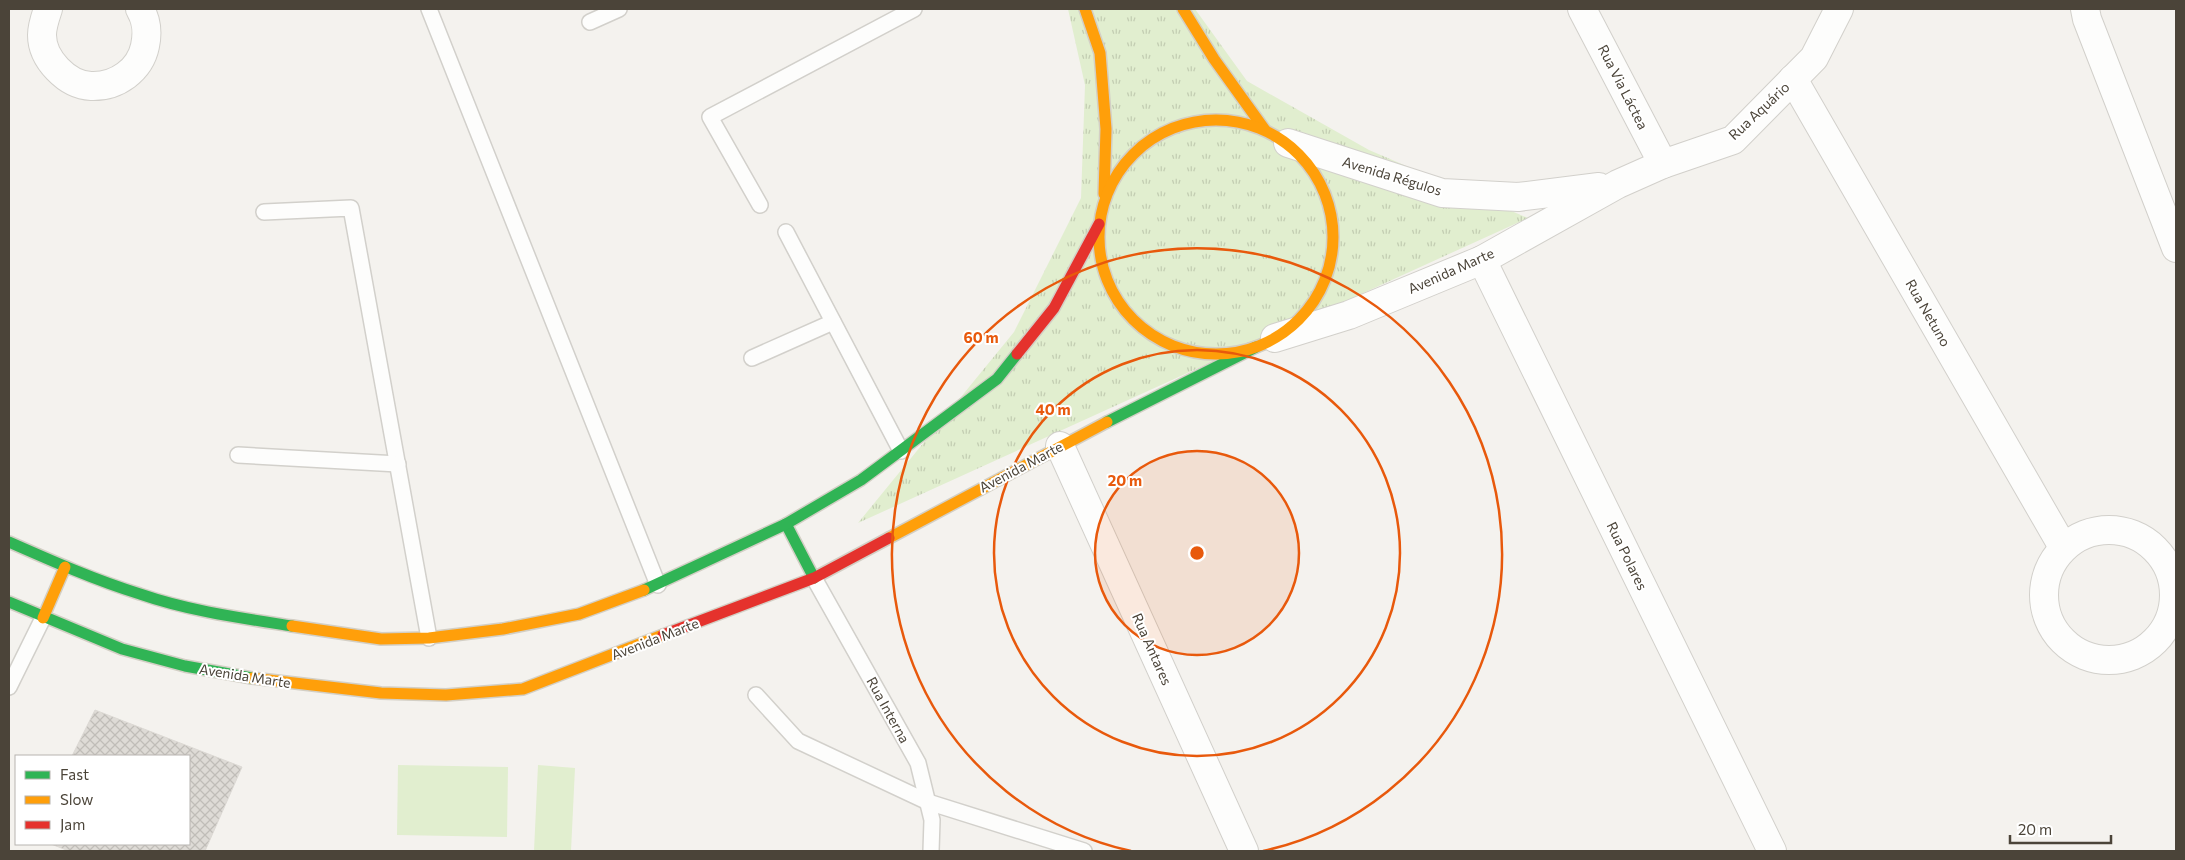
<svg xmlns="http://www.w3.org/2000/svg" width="2185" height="860" font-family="Commissioner,sans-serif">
<defs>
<pattern id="park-tufts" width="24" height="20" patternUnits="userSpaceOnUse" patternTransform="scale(1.25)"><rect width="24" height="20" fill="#e1eecf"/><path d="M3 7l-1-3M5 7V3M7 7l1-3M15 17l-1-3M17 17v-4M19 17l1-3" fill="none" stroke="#c3cdb2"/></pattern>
<pattern id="building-cross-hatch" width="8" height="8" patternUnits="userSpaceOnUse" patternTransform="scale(1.25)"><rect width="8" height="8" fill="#dedbd6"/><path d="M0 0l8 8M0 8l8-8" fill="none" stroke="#c0bdb8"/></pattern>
</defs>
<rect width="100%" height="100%" fill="#f4f2ee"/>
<!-- green -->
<g fill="#e1eecf">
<polygon points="398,765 508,767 507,837 397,835"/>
<polygon points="538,765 575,768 571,851 534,851"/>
</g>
<!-- park -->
<polygon fill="url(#park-tufts)" points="1068,9 1195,9 1247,81 1369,150 1528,218 858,523 1014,332 1081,198 1085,85"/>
<!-- building -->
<polygon fill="url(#building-cross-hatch)" stroke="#dcd9d4" points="95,710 242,767 205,851 69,851 51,844 189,844 189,756 72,756"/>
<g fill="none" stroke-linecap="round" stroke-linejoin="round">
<defs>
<g id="lane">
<polyline points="429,9 658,585"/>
<polyline points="590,22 619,9"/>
<polyline points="760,205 710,117 914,9"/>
<polyline points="264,212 351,208 429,638"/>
<polyline points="786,232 901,451"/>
<polyline points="752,358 833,322"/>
<polyline points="238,455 398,464"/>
<polyline points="814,578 918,763 932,820 931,851"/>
<polyline points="9,687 43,618"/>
<polyline points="756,695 798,741 928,802 1084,851"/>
</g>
<g id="street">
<path d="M48 9C45 18 42 26 42 35 42 59 67 85 91 86 117 87 140 70 145 46 148 32 147 21 140 9"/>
<polyline points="1582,9 1663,164"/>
<polyline points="2085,9 2087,19 2176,248"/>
<polyline points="1793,79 2063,547"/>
<polyline points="1288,143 1442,193 1518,197 1599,187"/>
<polyline points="1482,260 1772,851"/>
<polyline points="1275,338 1349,315 1482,260 1618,184 1663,164 1733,140 1814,58 1839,9"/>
<polyline points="1060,446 1244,851"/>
<circle cx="2109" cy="595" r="65"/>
</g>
<g id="fast">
<polyline points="1107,422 1256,347"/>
<polyline points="786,524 814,578"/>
<path d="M9 542C52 561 95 580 140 594 189 611 241 618 292 626"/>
<polyline points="644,590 786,524 861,480 997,379 1017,354"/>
<polyline points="9,602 122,649 185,666 252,678"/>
</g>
<g id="slow">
<polyline points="1085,9 1100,53 1106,129 1104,194"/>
<polyline points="1183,9 1214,59 1265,130"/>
<circle cx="1216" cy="237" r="117"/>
<polyline points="889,538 1107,422"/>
<polyline points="43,618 65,567"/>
<polyline points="292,626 381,639 429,638 503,629 579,614 644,590"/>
<polyline points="252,678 381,693 446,695 523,689 663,635"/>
</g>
<g id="jam">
<polyline points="1017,354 1054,308 1099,224"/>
<polyline points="663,635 814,578 889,538"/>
</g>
</defs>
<!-- lane casing -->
<use href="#lane" stroke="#d2d0cb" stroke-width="18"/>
<!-- street casing -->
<use href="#street" stroke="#d2d0cb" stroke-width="30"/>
<!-- fast casing -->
<use href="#fast" stroke="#d3cfc5" stroke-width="14"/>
<!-- slow casing -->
<use href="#slow" stroke="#d3cfc5" stroke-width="14"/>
<!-- jam casing -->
<use href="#jam" stroke="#d3cfc5" stroke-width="14"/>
<!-- lane -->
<use href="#lane" stroke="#fdfdfc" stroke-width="15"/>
<!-- street -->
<use href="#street" stroke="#fdfdfc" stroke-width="28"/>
<!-- fast -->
<use href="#fast" stroke="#30b455" stroke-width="11"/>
<!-- slow -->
<use href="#slow" stroke="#ff9f0a" stroke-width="11"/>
<!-- jam -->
<use href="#jam" stroke="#e5322d" stroke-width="11"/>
</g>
<!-- distance rings -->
<circle cx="1197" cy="553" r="102" fill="#e8590c" fill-opacity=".12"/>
<g fill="none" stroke="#e8590c" stroke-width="2.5">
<circle cx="1197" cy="553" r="102"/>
<circle cx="1197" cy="553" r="203"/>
<path d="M1131 851A305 305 0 1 1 1263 851"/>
</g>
<g text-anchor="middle" stroke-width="4" stroke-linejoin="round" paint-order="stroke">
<!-- street labels -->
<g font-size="14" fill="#4b4439" stroke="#fff">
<text transform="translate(1623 87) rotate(63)" y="5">Rua Via Láctea</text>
<text transform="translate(1759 111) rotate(-43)" y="5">Rua Aquário</text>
<text transform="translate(1392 176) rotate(17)" y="5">Avenida Régulos</text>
<text transform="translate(1451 271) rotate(-24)" y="5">Avenida Marte</text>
<text transform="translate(1928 313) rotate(60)" y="5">Rua Netuno</text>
<text transform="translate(1021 467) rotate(-28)" y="5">Avenida Marte</text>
<text transform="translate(1627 556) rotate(64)" y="5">Rua Polares</text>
<text transform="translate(655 639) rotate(-21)" y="5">Avenida Marte</text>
<text transform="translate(1152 649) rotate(66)" y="5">Rua Antares</text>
<text transform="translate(245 676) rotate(9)" y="5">Avenida Marte</text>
<text transform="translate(888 710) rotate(61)" y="5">Rua Interna</text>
</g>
</g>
<circle cx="1197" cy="553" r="8" fill="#e8590c" stroke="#fff" stroke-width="2.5"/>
<g font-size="15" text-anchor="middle" font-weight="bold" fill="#e8590c" stroke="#fff" stroke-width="4" stroke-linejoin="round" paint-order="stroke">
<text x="981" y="343">60 m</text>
<text x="1053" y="415">40 m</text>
<text x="1125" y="486">20 m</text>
</g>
<!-- border -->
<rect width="2185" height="860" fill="none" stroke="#4b4439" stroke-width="20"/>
<!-- legend -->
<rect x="15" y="755" width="175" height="90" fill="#ffffff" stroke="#b7b4b0"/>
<rect x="25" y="771" width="25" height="8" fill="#30b455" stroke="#b7b4b0"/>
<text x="60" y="780" font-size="15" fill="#4b4439">Fast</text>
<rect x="25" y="796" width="25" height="8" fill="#ff9f0a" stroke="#b7b4b0"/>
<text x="60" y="805" font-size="15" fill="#4b4439">Slow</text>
<rect x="25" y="821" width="25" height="8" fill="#e5322d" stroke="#b7b4b0"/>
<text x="60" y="830" font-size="15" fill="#4b4439">Jam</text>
<!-- scale -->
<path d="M2010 835v8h101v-8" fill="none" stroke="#4b4439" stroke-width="2.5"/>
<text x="2018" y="835" font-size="15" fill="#4b4439" stroke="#ffffff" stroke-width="4" paint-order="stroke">20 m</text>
</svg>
